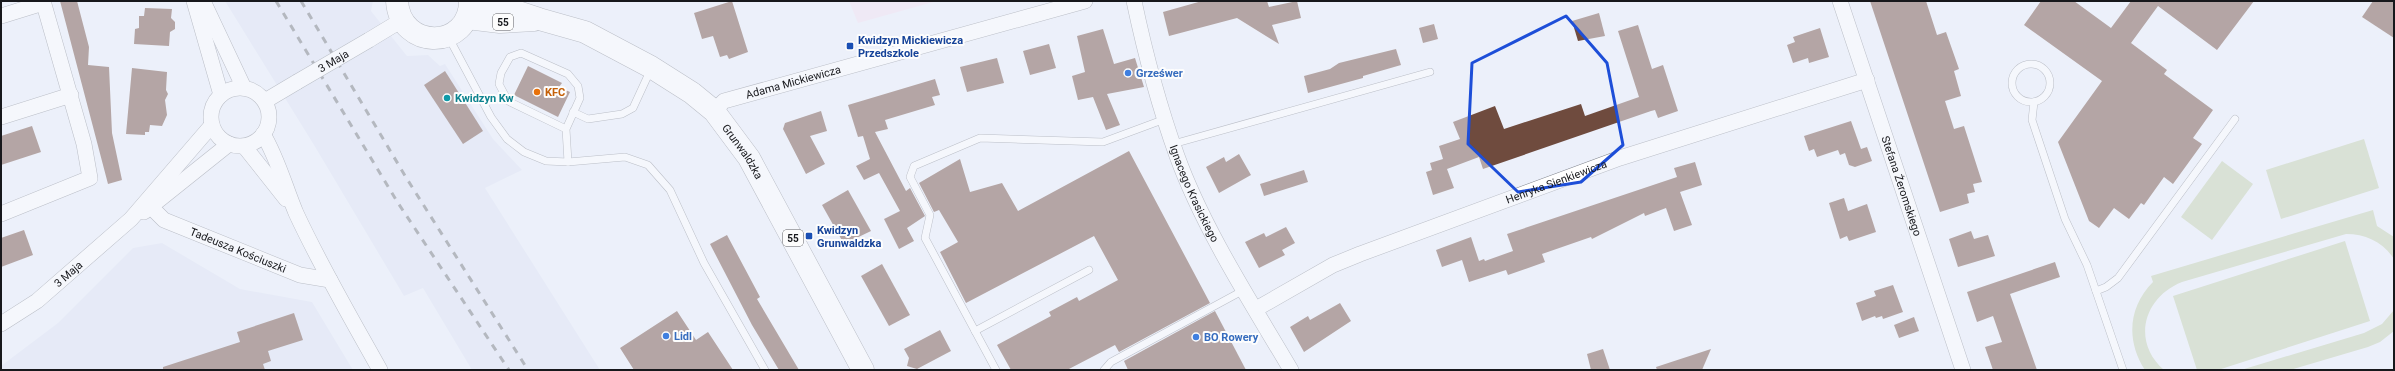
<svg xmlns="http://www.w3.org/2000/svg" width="2395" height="371" font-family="Roboto,sans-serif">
<rect width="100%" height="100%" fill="#ecf0fa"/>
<!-- built -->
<g fill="#dde3f4">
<polygon points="225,1 373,1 371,11 407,56 428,55 440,66 445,64 493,139 522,170 485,188 600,370 472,370 423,288 404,296 314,145"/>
<polygon points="162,243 240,289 312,302 353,370 1,370 1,366 58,323 133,248"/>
</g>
<!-- education -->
<polygon fill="#f2e0f0" points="849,1 937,1 858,23"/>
<!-- green -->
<g fill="#c0ceab">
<polygon points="2364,139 2379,188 2281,219 2266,170"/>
<polygon points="2222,161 2253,184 2212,240 2181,217"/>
<path d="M2373 210 2377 226 2394 237V259C2383 242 2366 234 2346 234L2182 282C2144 297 2131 341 2164 370H2145C2126 341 2128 307 2153 282L2151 276Z"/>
<polygon points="2345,241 2370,321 2218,370 2197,370 2173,296"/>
<polygon points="2394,310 2394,331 2380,342 2368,347 2290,370 2241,370 2364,333 2382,324"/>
</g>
<!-- building -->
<g fill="#6f4b3e">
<polygon points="60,1 77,1 89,47 88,65 109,67 112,133 122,180 108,184"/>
<polygon points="732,1 748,52 729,59 727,55 720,57 713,36 702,39 694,13"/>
<polygon points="1202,1 1267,1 1269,7 1297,1 1301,18 1272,25 1279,44 1237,18 1169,36 1163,12"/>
<polygon points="1870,1 1926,1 1937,35 1946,32 1959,69 1954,71 1961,96 1945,101 1954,129 1964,126 1982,182 1973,184 1975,192 1967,194 1969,203 1940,212"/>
<polygon points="2041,1 2074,1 2111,28 2131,1 2254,1 2217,50 2158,6 2131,43 2167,70 2164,74 2213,110 2193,138 2202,144 2173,184 2164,177 2144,205 2141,203 2129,219 2114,208 2099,228 2089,221 2058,142 2102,81 2024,25"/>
<polygon points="2373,1 2394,1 2394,38 2362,17"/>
<polygon points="145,8 172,9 171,18 175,22 175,29 170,32 169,46 134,44 135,29 139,28 139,16 144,16"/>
<polygon points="1599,13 1605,36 1578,41 1572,21"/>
<polygon points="1434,24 1438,39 1423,43 1419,28"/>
<polygon points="1638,25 1652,69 1663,65 1678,111 1658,118 1655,110 1651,111 1483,169 1479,157 1447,169 1454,188 1433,195 1426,172 1432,170 1430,163 1443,159 1439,146 1460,139 1453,122 1495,106 1504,129 1581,104 1585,116 1639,97 1618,31"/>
<polygon points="1820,28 1829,57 1809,63 1808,58 1793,63 1787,45 1795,42 1793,37"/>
<polygon points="1103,29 1114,64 1135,58 1144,87 1107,94 1120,125 1106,130 1093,97 1078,100 1072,76 1085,72 1077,36"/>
<polygon points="1049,44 1056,68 1030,75 1023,51"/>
<polygon points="1396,49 1401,65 1363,76 1363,78 1308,93 1304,76 1330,69 1339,63"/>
<polygon points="997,58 1004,83 967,92 960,67"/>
<polygon points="528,66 562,83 559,87 570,92 558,117 514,95"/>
<polygon points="132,68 167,72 166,90 168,94 165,100 167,115 162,126 150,125 149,132 145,132 145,135 126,134"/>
<polygon points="445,71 483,131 463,144 424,85"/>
<polygon points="935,79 940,95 932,97 935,105 885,120 888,129 875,132 906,191 910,188 925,216 907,228 914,241 899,249 884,219 900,211 879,173 864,180 856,166 870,159 863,136 858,137 848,105"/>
<polygon points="821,111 827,131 810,136 825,164 806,174 783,129 785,123"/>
<polygon points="1851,121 1861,149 1867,147 1872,161 1855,167 1849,165 1845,153 1840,155 1838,150 1817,157 1814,149 1809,151 1804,136"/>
<polygon points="32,126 41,152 1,165 1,136"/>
<polygon points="1129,151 1210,303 1119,352 1115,345 1067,370 1011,370 997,345 1051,316 1049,312 1077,297 1079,301 1118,280 1094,236 966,303 940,252 958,242 939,210 934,212 919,183 960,159 970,192 1002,183 1018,211"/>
<polygon points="1239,154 1251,175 1219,193 1206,167 1224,157 1226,162"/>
<polygon points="1695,162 1702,185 1680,192 1692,225 1674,231 1666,208 1645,216 1644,213 1592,239 1591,237 1542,254 1545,262 1508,275 1506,270 1469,282 1462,260 1442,267 1436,250 1471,237 1479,261 1484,259 1485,261 1513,251 1507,234 1677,177 1674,168"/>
<polygon points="1304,170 1308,182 1264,196 1260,184"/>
<polygon points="848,190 871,231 844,244 822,205"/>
<polygon points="1844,198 1848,211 1867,204 1876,232 1849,241 1847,236 1840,239 1829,203"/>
<polygon points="1286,227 1295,243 1282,250 1285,255 1259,268 1245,242 1264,233 1266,237"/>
<polygon points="24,230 33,255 1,267 1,238"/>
<polygon points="1971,231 1974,239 1988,235 1995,256 1958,267 1949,239"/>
<polygon points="727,235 760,297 757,299 799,370 779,370 752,325 710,244"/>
<polygon points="2055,262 2060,277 2010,294 2037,370 1993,370 1985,347 2002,342 1993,316 1977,322 1967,292"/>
<polygon points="882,264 910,315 889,326 861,276"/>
<polygon points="1893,285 1903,312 1883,319 1882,316 1876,318 1875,316 1862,321 1856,303 1876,296 1874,291"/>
<polygon points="1340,303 1351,321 1304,352 1290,327 1308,316 1310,320"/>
<polygon points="677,311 696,340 708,332 733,370 634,370 620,348"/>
<polygon points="1215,311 1246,370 1128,370 1124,361"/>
<polygon points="294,313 303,340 268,351 271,361 263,364 265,370 163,370 163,367 240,342 237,332"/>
<polygon points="1914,317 1919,331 1899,338 1894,325"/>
<polygon points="940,330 951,351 917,369 907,366 909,358 904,349"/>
<polygon points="1603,349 1610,370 1591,370 1587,354"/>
<polygon points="1711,349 1702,370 1657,370 1656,367"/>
</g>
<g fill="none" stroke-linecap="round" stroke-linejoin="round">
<defs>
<g id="lane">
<polyline points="449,38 491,117 507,139 524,152 546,161 568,162 625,157 648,165 670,190 704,263 765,370"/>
<circle cx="2031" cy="83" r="19"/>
<polyline points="2034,102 2032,120 2065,219 2087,265 2123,370"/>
<polyline points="573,112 588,119 622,114 633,108 651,69"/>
<polyline points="566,129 508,101 499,84 501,73 510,57 521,53 568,74 578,86 580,98 566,129 568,162"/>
<polyline points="1173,144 1430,72"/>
<polyline points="2096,291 2106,287 2118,278 2235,119"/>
<polyline points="975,331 1089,270"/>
<polyline points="996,370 925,238 930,215 910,177 914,166 980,138 1103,142 1165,119"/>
<polyline points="1104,370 1111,362 1244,290"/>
</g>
<g id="street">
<polyline points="194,1 221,95"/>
<polyline points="203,1 244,88"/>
<path id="s1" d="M1134 1C1145 53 1159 106 1177 156 1204 230 1251 302 1291 370"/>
<path id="s2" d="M1840 1 1963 370"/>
<polyline points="1,16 43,3"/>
<polyline points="369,40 402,20"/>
<circle cx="240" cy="117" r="29"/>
<polyline points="265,101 297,82"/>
<path id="s3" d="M714 111 724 101 1085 1"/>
<polyline points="1,117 71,95"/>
<path d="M263 134C278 159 285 187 296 213 321 267 351 318 380 370"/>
<polyline points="244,146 286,199"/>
<path id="s4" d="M152 208 164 220 300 275 330 280"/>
<polyline points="144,212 229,144"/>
<polyline points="1,214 90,178 84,144 43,1"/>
<path id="s5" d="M1256 309 1333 265 1360 254 1620 158 1867 80"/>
<path id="s6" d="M1 324 37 301 131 219 212 125"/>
</g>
<g id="primary">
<path d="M397 1C400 51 470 50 470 1"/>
<path id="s7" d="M485 1 539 19 585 32 651 67 692 93 714 111 749 158 863 370"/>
<polyline points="467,18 500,22 534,20"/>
</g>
</defs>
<!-- lane casing -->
<use href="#lane" stroke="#7f838c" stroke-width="8"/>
<!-- street casing -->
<use href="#street" stroke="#7f838c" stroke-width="16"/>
<!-- primary casing -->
<use href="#primary" stroke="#7f838c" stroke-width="23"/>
<!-- lane -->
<use href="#lane" stroke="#fff" stroke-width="7"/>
<!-- street -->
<use href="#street" stroke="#fff" stroke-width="15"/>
<!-- primary -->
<use href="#primary" stroke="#fff" stroke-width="22"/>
<!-- rail -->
<g stroke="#707379" stroke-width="3" stroke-dasharray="7 7" stroke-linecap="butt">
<polyline points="276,1 398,203 509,370"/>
<polyline points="301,1 407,179 528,370"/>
</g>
<defs>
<g id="street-bridge">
<path id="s8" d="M297 82 369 40"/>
</g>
</defs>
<!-- street-bridge casing -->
<use href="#street-bridge" stroke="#7f838c" stroke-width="16" stroke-linecap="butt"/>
<!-- street-bridge -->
<use href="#street-bridge" stroke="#fff" stroke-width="15"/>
</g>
<!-- marked area -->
<path d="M0 0H2395V371H0ZM1566 16 1607 63 1623 145 1581 182 1518 192 1468 144 1472 63Z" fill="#ecf0fa" fill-opacity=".55" fill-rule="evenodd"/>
<path fill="none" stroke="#1d4ed8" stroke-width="3" stroke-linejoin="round" d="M1566 16 1607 63 1623 145 1581 182 1518 192 1468 144 1472 63Z"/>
<!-- markers -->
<g fill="#1a4fb4" stroke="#fdfdfd" stroke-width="1.5">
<rect x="846" y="42" width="8" height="8" rx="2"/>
<rect x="805" y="232" width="8" height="8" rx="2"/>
</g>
<g fill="#3f7fe0" stroke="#fdfdfd" stroke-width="1.5">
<circle cx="1128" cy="73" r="4"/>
<circle cx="666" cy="336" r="4"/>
<circle cx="1196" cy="337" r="4"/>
</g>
<circle fill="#e8710a" stroke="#fdfdfd" stroke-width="1.5" cx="537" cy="92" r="4"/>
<circle fill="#0f9aa8" stroke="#fdfdfd" stroke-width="1.5" cx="447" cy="98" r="4"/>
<g text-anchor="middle" stroke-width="4" stroke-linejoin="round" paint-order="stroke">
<!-- shield labels -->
<g fill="#fdfdfd" stroke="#5c5d60" stroke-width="1">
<rect x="493" y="14" width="20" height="16" rx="3"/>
<rect x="783" y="230" width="20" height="16" rx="3"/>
</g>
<g font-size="10" font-weight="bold" fill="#17181c">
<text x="503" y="26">55</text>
<text x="793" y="242">55</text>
</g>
<!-- transit labels -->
<g font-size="11" font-weight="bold" fill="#164399" stroke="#fdfdfd" text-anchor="start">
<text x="858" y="44">Kwidzyn Mickiewicza<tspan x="858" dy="13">Przedszkole</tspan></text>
<text x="817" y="234">Kwidzyn<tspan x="817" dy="13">Grunwaldzka</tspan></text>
</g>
<!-- street labels -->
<g font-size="11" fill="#17181c" stroke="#fdfdfd">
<text dy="4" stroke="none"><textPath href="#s8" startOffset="42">3 Maja</textPath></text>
<text dy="4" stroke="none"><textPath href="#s3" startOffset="86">Adama Mickiewicza</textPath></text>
<text dy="4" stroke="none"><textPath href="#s7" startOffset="306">Grunwaldzka</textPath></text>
<text dy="4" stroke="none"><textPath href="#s5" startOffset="327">Henryka Sienkiewicza</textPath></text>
<text dy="4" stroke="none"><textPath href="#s2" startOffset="195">Stefana Żeromskiego</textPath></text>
<text dy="4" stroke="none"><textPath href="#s1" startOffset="202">Ignacego Krasickiego</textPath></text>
<text dy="4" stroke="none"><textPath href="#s4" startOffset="97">Tadeusza Kościuszki</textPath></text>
<text dy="4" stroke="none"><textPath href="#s6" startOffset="84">3 Maja</textPath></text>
</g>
<!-- shop labels -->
<g font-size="11" font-weight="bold" fill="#366cbe" stroke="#fdfdfd" text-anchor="start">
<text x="1136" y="77">Grześwer</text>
<text x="674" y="340">Lidl</text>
<text x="1204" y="341">BO Rowery</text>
</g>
<!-- food labels -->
<g font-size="11" font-weight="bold" fill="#c56008" stroke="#fdfdfd" text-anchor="start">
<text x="545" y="96">KFC</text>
</g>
<!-- culture labels -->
<g font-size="11" font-weight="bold" fill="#0d838f" stroke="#fdfdfd" text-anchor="start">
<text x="455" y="102">Kwidzyn Kw</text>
</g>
</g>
<!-- border -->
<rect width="2395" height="371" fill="none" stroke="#17181c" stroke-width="4"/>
</svg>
